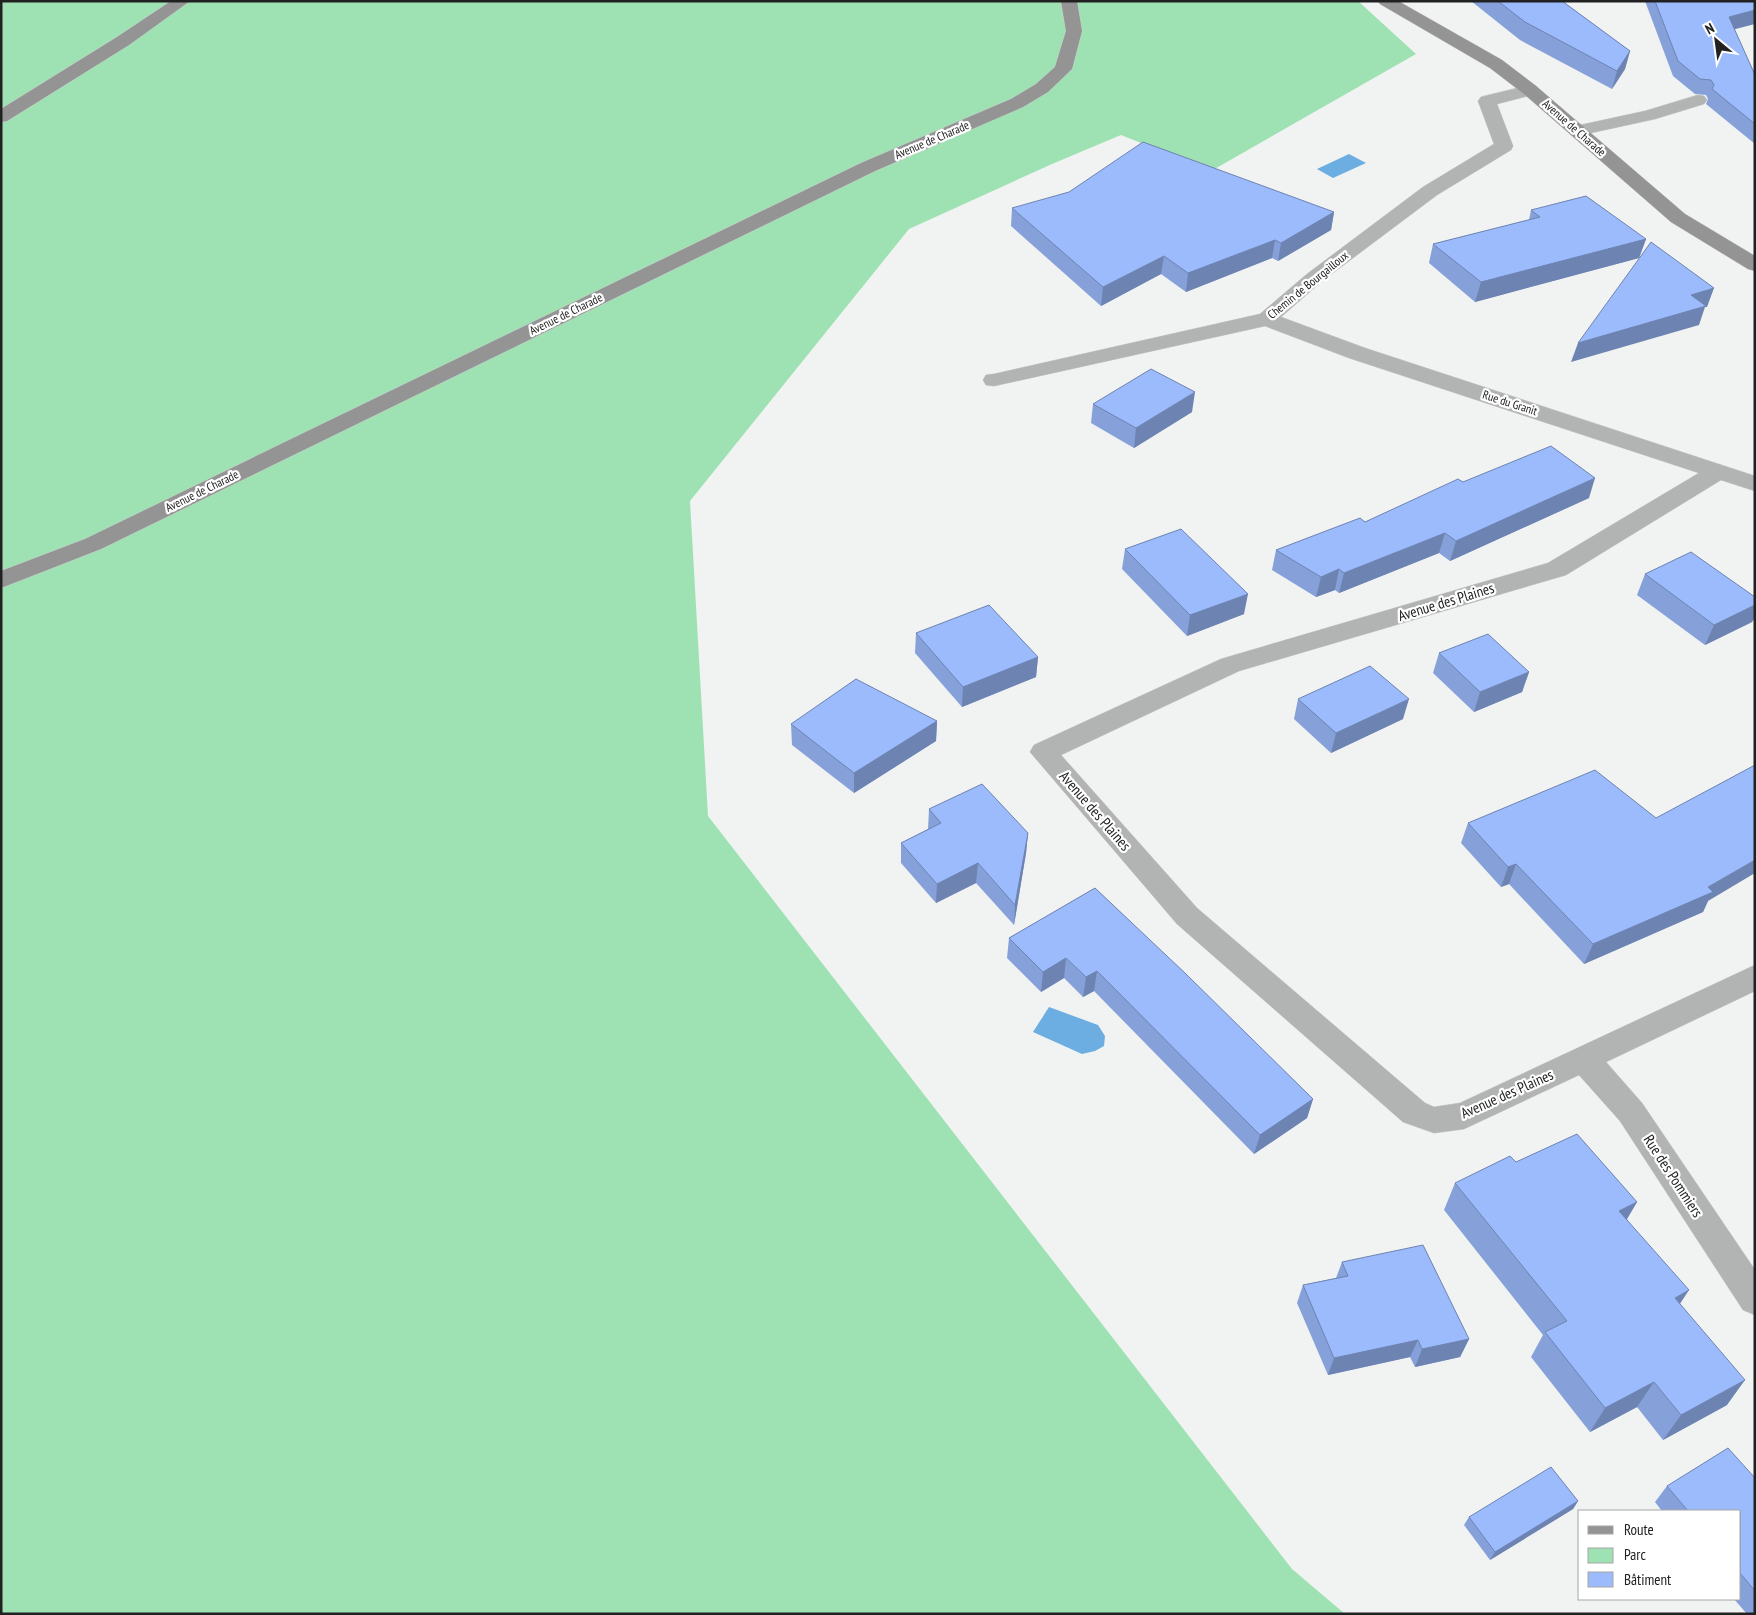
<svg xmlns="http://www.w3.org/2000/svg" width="1756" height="1615" font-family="'PT Sans Narrow',sans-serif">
<rect width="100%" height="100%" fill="#f1f2f2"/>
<!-- green -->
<polygon fill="#9ee2b3" points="1,1 1358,1 1416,54 1211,171 1121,135 1052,164 909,229 690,501 708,816 1292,1569 1345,1614 1,1614"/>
<!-- water -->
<g fill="#6caee1">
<polygon points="1349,154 1366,163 1333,178 1317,169"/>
<polygon points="1049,1007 1098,1025 1105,1036 1104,1046 1095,1051 1082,1054 1033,1032"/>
</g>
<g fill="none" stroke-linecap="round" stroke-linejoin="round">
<defs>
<g id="street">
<polygon points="1530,85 1536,86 1539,90 1536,94 1497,104 1513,146 1511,150 1437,195 1321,282 1281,317 1365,348 1755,476 1755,491 1721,480 1566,575 1239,671 1061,755 1197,908 1425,1103 1434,1107 1460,1103 1755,965 1755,991 1606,1062 1642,1103 1755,1270 1755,1315 1743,1310 1620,1121 1579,1075 1464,1129 1434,1133 1403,1122 1177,924 1030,752 1034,745 1221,659 1548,563 1699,473 1349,358 1265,326 994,386 986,385 983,380 986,375 994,374 1260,314 1307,274 1423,187 1494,144 1478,101 1481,97"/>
<polygon points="1698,95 1704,96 1707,100 1704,104 1655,119 1577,136 1571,135 1568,131 1571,127 1645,111"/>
</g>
<g id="secondary">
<polygon points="171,1 190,1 129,45 7,121 1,122 1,109 117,37"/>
<polygon points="1061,1 1077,1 1082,31 1072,69 1048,92 1023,107 875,171 101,549 1,588 1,571 85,539 861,163 1011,99 1036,84 1055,67 1066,31"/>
<polygon points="1378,1 1398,1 1502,60 1536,86 1685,214 1755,256 1755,271 1748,269 1671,222 1524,94 1490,68 1380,4"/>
</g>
</defs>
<!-- street casing -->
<use href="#street" stroke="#cccccd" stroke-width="1"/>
<!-- secondary casing -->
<use href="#secondary" stroke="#cccccd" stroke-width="1"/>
<!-- street -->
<use href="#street" fill="#b2b3b3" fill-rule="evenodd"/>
<!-- secondary -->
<use href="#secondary" fill="#949494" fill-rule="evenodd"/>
</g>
<!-- wall -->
<g fill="#86a1da">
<polygon points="1471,1 1562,1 1630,51 1625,69 1612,89 1520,40"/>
<polygon points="1645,1 1755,1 1734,29 1755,75 1755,144 1706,104 1708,99 1706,95 1695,94 1673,76"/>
<polygon points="1012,208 1334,212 1331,230 1278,261 1272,258 1186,292 1161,274 1101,306 1011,226"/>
<polygon points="1531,210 1646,239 1639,258 1475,302 1429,263 1433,244 1529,220"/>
<polygon points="1093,404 1192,412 1134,448 1091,423"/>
<polygon points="1463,482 1589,498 1450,561 1439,553 1339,593 1335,590 1316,597 1272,570 1276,550 1365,522"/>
<polygon points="1125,549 1244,614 1187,636 1122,569"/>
<polygon points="1645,574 1755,597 1755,617 1752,622 1705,645 1637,595"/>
<polygon points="916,633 1038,657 1036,677 962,707 915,653"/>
<polygon points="1439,653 1529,672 1522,692 1474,712 1433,673"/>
<polygon points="1298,699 1403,719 1331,753 1294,719"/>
<polygon points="937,721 936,741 854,793 792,745 791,724"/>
<polygon points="929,809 1028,833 1026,853 1014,925 976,883 936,903 901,863 901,843 928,829"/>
<polygon points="1468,823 1708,901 1703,912 1584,964 1509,884 1501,887 1461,843"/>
<polygon points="1095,888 1313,1099 1307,1118 1254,1154 1094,991 1083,997 1064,978 1041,992 1007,958 1009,938"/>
<polygon points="1516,1162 1637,1202 1627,1219 1680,1304 1727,1405 1663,1440 1637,1407 1590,1432 1531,1357 1543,1335 1444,1210 1455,1183"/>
<polygon points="1342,1262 1469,1339 1460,1357 1415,1367 1410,1357 1328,1375 1297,1303 1303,1285 1336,1278"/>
<polygon points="1755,1478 1755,1614 1747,1614 1734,1599 1740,1599 1740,1511 1662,1511 1655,1502 1667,1486"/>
<polygon points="1578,1501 1573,1509 1490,1560 1464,1525 1469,1517"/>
</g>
<!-- shaded-wall -->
<g fill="#6d83b1">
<polygon points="1755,10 1755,24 1724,32 1729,17"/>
<polygon points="1630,51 1625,69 1612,89 1617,71"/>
<polygon points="1334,212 1331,230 1278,261 1281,243"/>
<polygon points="1646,239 1639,258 1475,302 1481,282"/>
<polygon points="1275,240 1272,258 1186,292 1188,273"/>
<polygon points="1164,256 1161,274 1101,306 1103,287"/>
<polygon points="1714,288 1707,307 1705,307 1699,325 1571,362 1578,343 1691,295"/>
<polygon points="1195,392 1192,412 1134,448 1136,428"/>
<polygon points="1595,478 1589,498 1450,561 1456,541"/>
<polygon points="1445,533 1439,553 1339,593 1344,573"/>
<polygon points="1339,569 1335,590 1316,597 1321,577"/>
<polygon points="1248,594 1244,614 1187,636 1190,615"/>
<polygon points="1755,605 1755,617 1752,622 1705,645 1714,625"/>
<polygon points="1038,657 1036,677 962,707 963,687"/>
<polygon points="1529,672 1522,692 1474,712 1480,692"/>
<polygon points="1409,699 1403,719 1331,753 1336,733"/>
<polygon points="937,721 936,741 854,793 854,773"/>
<polygon points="1028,833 1026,853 1014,925 1015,905"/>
<polygon points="1755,860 1755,873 1708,901 1703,912 1584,964 1593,944 1708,887"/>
<polygon points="978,863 976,883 936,903 937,884"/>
<polygon points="1516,864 1509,884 1501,887 1508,867"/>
<polygon points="1066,958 1064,978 1041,992 1043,972"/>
<polygon points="1097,971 1094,991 1083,997 1086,977"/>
<polygon points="1313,1099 1307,1118 1254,1154 1260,1135"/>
<polygon points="1637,1202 1621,1229 1619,1211"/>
<polygon points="1689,1290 1672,1316 1675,1298"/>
<polygon points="1469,1339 1460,1357 1415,1367 1422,1349"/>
<polygon points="1418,1340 1410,1357 1328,1375 1334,1358"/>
<polygon points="1745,1380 1727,1405 1663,1440 1681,1415"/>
<polygon points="1654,1382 1637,1407 1590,1432 1605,1408"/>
<polygon points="1578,1501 1573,1509 1490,1560 1495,1552"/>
</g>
<!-- building -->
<g fill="#9cbbfd" stroke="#6d83b1">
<polygon points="1498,1 1562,1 1630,51 1617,71 1525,22"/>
<polygon points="1655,1 1755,1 1755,10 1729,17 1755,75 1755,124 1712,89 1714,85 1711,80 1700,79 1678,61"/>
<polygon points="1143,142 1334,212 1281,243 1275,240 1188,273 1164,256 1103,287 1012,208 1069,192"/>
<polygon points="1586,196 1646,239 1481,282 1433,244 1540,217 1531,210"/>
<polygon points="1651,242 1714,288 1691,295 1706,306 1578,343"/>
<polygon points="1151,369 1195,392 1136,428 1093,404"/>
<polygon points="1551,446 1595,478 1456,541 1445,533 1344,573 1339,569 1321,577 1276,550 1360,518 1365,522 1458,479 1463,482"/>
<polygon points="1181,529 1248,594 1190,615 1125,549"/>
<polygon points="1691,552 1755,597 1755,605 1714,625 1645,574"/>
<polygon points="989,605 1038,657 963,687 916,633"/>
<polygon points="1488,634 1529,672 1480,692 1439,653"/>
<polygon points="1370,666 1409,699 1336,733 1298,699"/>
<polygon points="856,679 937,721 854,773 791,724"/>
<polygon points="1755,765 1755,860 1708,887 1713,892 1593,944 1516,864 1508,867 1468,823 1595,770 1656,818"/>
<polygon points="982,784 1028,833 1015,905 978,863 937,884 901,843 941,823 929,809"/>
<polygon points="1095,888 1186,974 1313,1099 1260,1135 1097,971 1086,977 1066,958 1043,972 1009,938"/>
<polygon points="1577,1134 1637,1202 1619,1211 1689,1290 1675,1298 1745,1380 1681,1415 1654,1382 1605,1408 1545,1332 1567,1321 1455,1183 1510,1156 1516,1162"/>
<polygon points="1423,1245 1469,1339 1422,1349 1418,1340 1334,1358 1303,1285 1348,1276 1342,1262"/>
<polygon points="1728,1448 1755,1478 1755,1591 1740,1573 1740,1511 1688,1511 1667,1486"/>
<polygon points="1551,1467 1578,1501 1495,1552 1469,1517"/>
</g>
<g text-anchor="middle" stroke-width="4.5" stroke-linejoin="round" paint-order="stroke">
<!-- far-street labels -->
<g font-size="12" fill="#212122" stroke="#fff">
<text transform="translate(1574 128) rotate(41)" y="4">Avenue de Charade</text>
<text transform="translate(932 140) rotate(-23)" y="4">Avenue de Charade</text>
<text transform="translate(1308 285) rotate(-39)" y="4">Chemin de Bourgailloux</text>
<text transform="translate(566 314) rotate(-26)" y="4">Avenue de Charade</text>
<text transform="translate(1510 403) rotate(18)" y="4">Rue du Granit</text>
<text transform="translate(202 491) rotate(-26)" y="4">Avenue de Charade</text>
</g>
<!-- street labels -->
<g font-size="15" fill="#212122" stroke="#fff">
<text transform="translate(1446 602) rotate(-17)" y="5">Avenue des Plaines</text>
<text transform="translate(1095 811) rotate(49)" y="5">Avenue des Plaines</text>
<text transform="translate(1507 1094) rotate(-24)" y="5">Avenue des Plaines</text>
<text transform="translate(1673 1176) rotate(57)" y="5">Rue des Pommiers</text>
</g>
</g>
<!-- border -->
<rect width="1756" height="1615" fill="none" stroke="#212122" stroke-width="5"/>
<!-- legend -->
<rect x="1578" y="1510" width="162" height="90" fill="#ffffff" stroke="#a6a6a7"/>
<rect x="1588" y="1526" width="25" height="8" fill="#949494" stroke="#a6a6a7"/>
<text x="1624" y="1535" font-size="15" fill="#212122">Route</text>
<rect x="1588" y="1548" width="25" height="15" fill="#9ee2b3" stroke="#a6a6a7"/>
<text x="1624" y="1560" font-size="15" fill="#212122">Parc</text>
<rect x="1588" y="1572" width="25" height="15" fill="#9cbbfd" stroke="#a6a6a7"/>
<text x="1624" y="1585" font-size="15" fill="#212122">Bâtiment</text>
<!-- north arrow -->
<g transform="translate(1716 40) rotate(331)" stroke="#ffffff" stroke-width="4" paint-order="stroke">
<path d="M0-4L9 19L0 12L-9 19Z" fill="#212122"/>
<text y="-8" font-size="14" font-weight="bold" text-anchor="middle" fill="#212122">N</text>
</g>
</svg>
